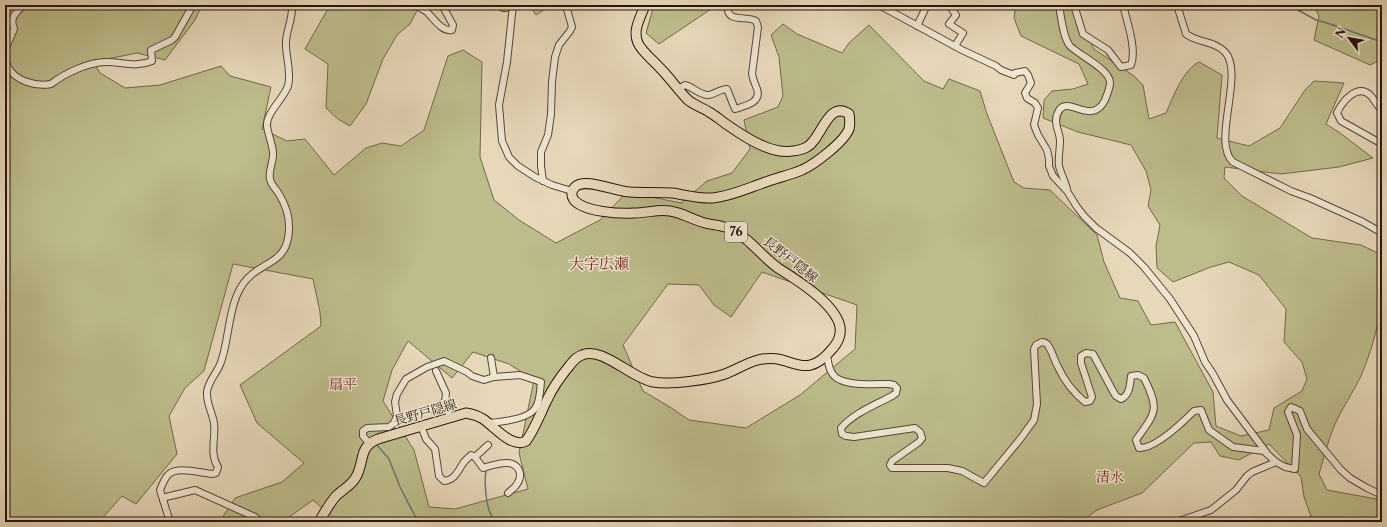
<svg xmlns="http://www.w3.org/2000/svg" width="1387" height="527" font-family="'Libre Caslon Text','Noto Serif JP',serif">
<rect width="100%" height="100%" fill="#e7d8ba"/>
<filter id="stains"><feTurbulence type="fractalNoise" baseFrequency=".005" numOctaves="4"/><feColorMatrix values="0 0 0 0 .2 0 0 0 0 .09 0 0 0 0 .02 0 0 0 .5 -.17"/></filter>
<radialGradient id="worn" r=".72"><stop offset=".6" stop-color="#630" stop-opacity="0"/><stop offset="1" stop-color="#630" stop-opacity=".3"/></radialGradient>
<!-- green -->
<g fill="#bdbc8b" stroke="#72684c" fill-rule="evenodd">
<path d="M5 5H202L195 20 165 60 137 53 93 62 100 73 125 88 160 85 221 66 230 76 271 87 262 129 287 141 305 139 334 175 366 148 382 143 401 146 424 130 448 56 463 50 482 62 480 157 494 200 519 220 556 243 600 220 627 192 681 203 707 181 732 173 750 149 744 120 778 107 783 96 779 57 771 35 783 24 797 34 842 53 849 43 869 25 924 81 943 89 949 79 980 91 987 114 1014 182 1024 188 1050 190 1097 235 1104 262 1120 298 1138 301 1151 325 1175 322 1213 392 1216 426 1241 436 1269 430 1274 408 1302 391 1307 379 1302 362 1284 342 1286 309 1259 275 1229 262 1211 267 1173 282 1157 268 1156 246 1160 225 1148 206 1151 190 1146 171 1131 145 1078 132 1043 118 1044 100 1052 91 1073 89 1088 84 1079 64 1021 36 1014 18 1016 5H1071L1094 49 1134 76 1143 85 1149 119 1166 113C1173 97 1183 70 1199 62L1222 75 1217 138 1249 146 1280 128 1305 90 1314 81 1344 83 1326 124 1340 133 1373 158 1339 167 1281 174 1225 167 1224 178 1242 196 1312 238 1361 245 1380 254C1387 295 1377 338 1361 376 1353 393 1342 408 1335 424 1328 440 1324 458 1319 474L1327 490 1382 500V522H1313L1304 497 1301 477 1269 444 1239 460 1220 456 1211 442 1194 443 1142 493 1097 510 1081 522H338L313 500 282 522H235L220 521 235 498 282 482 304 463 257 423 240 385 321 326 320 312 313 279 233 264 204 371 185 388 169 416 177 454 136 504 122 496 99 522H5ZM762 272 857 305 855 349 800 395 746 428 689 420 670 407 643 391 623 345 668 284 699 285 714 305 731 317ZM408 341 452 378 473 352 509 364 534 380 519 453 528 489 455 509 429 507 414 450 383 401 392 370Z"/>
<polygon points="330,5 420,5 410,24 397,35 383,59 366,104 350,126 338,119 326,108 328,64 305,49"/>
<polygon points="530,5 549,5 547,8 536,15"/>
<polygon points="654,5 717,5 659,44 646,33"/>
<polygon points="1311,5 1382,5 1382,59 1370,65 1314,40 1319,16 1314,6"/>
</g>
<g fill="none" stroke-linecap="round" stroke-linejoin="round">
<!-- stream -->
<g stroke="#6a7771" stroke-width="1.5">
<polyline points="1289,5 1316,20 1327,23 1382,42"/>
<polyline points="377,445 389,459 400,487 416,518 415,522"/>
<path d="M486 471C484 480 486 501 489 510 491 515 493 517 493 522"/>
</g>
<defs>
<g id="minor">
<path d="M416 5C420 8 424 10 427 12 434 19 442 32 452 30L453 25 442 5"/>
<polyline points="500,5 503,8 506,8 508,5"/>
<polyline points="513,5 507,62 499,105 502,141 509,157 518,166 535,177 552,185 572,191"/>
<polyline points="879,5 962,50 996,66 1001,70 1014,75 1015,73 1025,71 1028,75 1031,83 1025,93 1027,98 1035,103 1038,108 1034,125 1038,135 1047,150 1049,159 1049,166 1053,176 1067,191 1077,207 1084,216 1096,228 1130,253 1144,267 1170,299 1194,336 1205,362 1213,374 1227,400 1266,452"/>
<polyline points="949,5 956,15 949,24 963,33 955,46"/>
<path d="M1059 5C1061 16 1063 38 1070 46 1079 55 1109 69 1110 82 1110 89 1107 94 1105 100 1092 126 1070 97 1060 109 1057 113 1056 116 1056 121 1056 128 1060 134 1060 141 1060 149 1058 158 1059 166 1061 174 1065 181 1067 189"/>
<path d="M1074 5 1083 34 1108 50 1121 67 1131 65C1137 49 1127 22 1123 5"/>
<path d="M1177 5 1186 34C1198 43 1215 41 1225 52 1245 74 1211 142 1233 162L1291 191 1310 198 1363 222 1382 233"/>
<polyline points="917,26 927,5"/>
<path d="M5 50 14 29C9 17 16 14 23 5"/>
<path d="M5 57C6 60 6 64 8 67 15 81 37 87 51 84 65 73 89 62 106 62 124 62 135 68 152 61L151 50 172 40 175 37 193 5"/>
<path d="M678 89 685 85C693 87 701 96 709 95 715 94 720 89 727 89L735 109C744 106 762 103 757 89 755 84 753 80 752 74L758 27 756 21C747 15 725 24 728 5"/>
<path d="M1382 110C1376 105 1375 100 1370 95 1357 83 1342 102 1337 113L1341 121 1382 144"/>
<polyline points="543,181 541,166 541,152 548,135 551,114 552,82 555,57 559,45 570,31 572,27 567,9 567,5"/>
<path d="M827 354C828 361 828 367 832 373 839 387 874 384 889 384L894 385 897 388 896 393 892 396C875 405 854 413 841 428L842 434 846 436 854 437 915 428 920 432 922 438 919 442 892 461 890 465 892 468H948L962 471 984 483 1021 438 1034 420 1037 404 1034 349 1036 345 1042 342C1044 342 1045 342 1047 344 1052 350 1054 360 1058 367 1064 380 1074 393 1085 402L1090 401 1092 397 1081 363V356L1086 353 1093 354 1114 393 1116 396 1121 399C1130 395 1130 384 1131 376L1138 375 1144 378C1160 410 1156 412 1136 440L1139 448C1155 449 1183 422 1194 411L1201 410 1209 430 1233 447 1264 451 1276 462 1285 467 1295 469 1297 435 1288 412 1291 407 1300 411 1307 429 1341 470 1350 478 1367 488 1382 495"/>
<polyline points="491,358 494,377"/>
<polyline points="436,371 446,393 445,402"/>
<polyline points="432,409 445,402 450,417"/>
<path d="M421 426 426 439 435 449 439 476 444 481C454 480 457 473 462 465 464 461 468 458 471 455L475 457 488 445"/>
<path d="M369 443 363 436V431L367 428 389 427 394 423 397 416 395 402 397 394 406 379 427 367 444 361 467 372 472 376 484 380 494 377 520 375 541 382C540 390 540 401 536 407 530 419 501 422 489 423"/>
<path d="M475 457 483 468C490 466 498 463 505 463 518 462 524 474 517 484 515 488 511 490 508 493"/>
<polyline points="163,500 166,497 195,490 255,517 261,522"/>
<path d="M170 522 160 490C162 485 164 480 167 476 175 465 200 473 212 474L216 473 218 467C209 453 216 439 214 423 212 412 206 402 207 392 208 381 218 372 221 362 230 337 228 299 247 279 261 263 284 263 288 238 291 223 287 207 279 194 276 189 271 185 270 179 268 171 274 161 273 152 272 143 268 134 267 126 266 113 284 98 288 86 292 71 285 56 286 41 287 29 293 17 292 5"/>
<polyline points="1176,522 1211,510 1236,490 1247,476 1252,472 1276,462"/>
</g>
<path id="primary" d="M319 522C324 513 329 504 336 496 342 490 352 485 356 477 365 461 358 447 378 439L466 413C472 414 478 416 483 419 494 426 512 449 526 441 535 429 540 414 547 400 553 387 561 376 570 365 573 361 577 357 582 355 602 346 631 378 653 382 671 385 708 380 725 374 736 370 746 363 758 360 792 351 803 385 833 348 839 341 842 332 839 323 831 301 797 280 778 268 761 256 749 237 730 229 722 225 713 225 705 223 693 220 683 213 670 211 658 209 647 213 634 213 620 214 584 212 574 200 571 196 571 191 575 187 585 177 616 192 630 192 644 193 658 192 672 193 686 195 699 199 713 198 731 196 746 189 763 183 776 178 790 175 802 170 815 164 844 142 849 129 850 124 850 119 849 114 828 99 821 140 807 147 800 151 788 152 780 151 761 148 742 135 726 124 720 120 715 115 709 112 703 108 694 105 688 100 678 90 670 78 660 68 653 60 642 52 638 43 632 30 641 17 645 5"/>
</defs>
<!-- minor casing -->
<use href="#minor" stroke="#574639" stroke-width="8"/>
<!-- primary casing -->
<use href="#primary" stroke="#27150e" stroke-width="11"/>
<!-- minor -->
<use href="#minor" stroke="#efe6d2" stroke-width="6"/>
<!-- primary -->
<use href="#primary" stroke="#e7d8ba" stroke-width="9"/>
</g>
<g text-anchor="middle" stroke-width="3" stroke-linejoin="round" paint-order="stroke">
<!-- shield labels -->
<rect fill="#efe6d2" stroke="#635449" stroke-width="1" x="725" y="222" width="22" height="20" rx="3"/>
<g font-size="12" font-weight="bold" fill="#27150e">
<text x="736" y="236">76</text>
</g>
<!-- street labels -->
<g font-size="13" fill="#27150e" stroke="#efe6d2">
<text transform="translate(791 259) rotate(38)" y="5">長野戸隠線</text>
<text transform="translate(425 412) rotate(-16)" y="5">長野戸隠線</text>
</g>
<!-- neighbourhood labels -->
<g font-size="14" fill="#7a1f14" stroke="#efe6d2">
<text x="343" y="389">扇平</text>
<text x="1110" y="482">清水</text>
</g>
<!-- quarter labels -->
<g font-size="15" fill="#7a1f14" stroke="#efe6d2">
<text x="599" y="269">大字広瀬</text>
</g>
</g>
<!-- margin -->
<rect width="1387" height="527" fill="none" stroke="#e7d8ba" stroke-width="20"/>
<rect x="6" y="6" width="1375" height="515" fill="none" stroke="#27150e" stroke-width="2"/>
<rect x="10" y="10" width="1367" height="507" fill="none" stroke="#27150e"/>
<!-- north arrow -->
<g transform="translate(1349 38) rotate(302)" stroke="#efe6d2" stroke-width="3" paint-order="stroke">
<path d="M0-3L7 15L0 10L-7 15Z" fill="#27150e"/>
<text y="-6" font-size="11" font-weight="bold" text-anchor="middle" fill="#27150e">N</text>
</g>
<rect width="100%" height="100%" filter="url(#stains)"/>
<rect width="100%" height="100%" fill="url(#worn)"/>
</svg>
